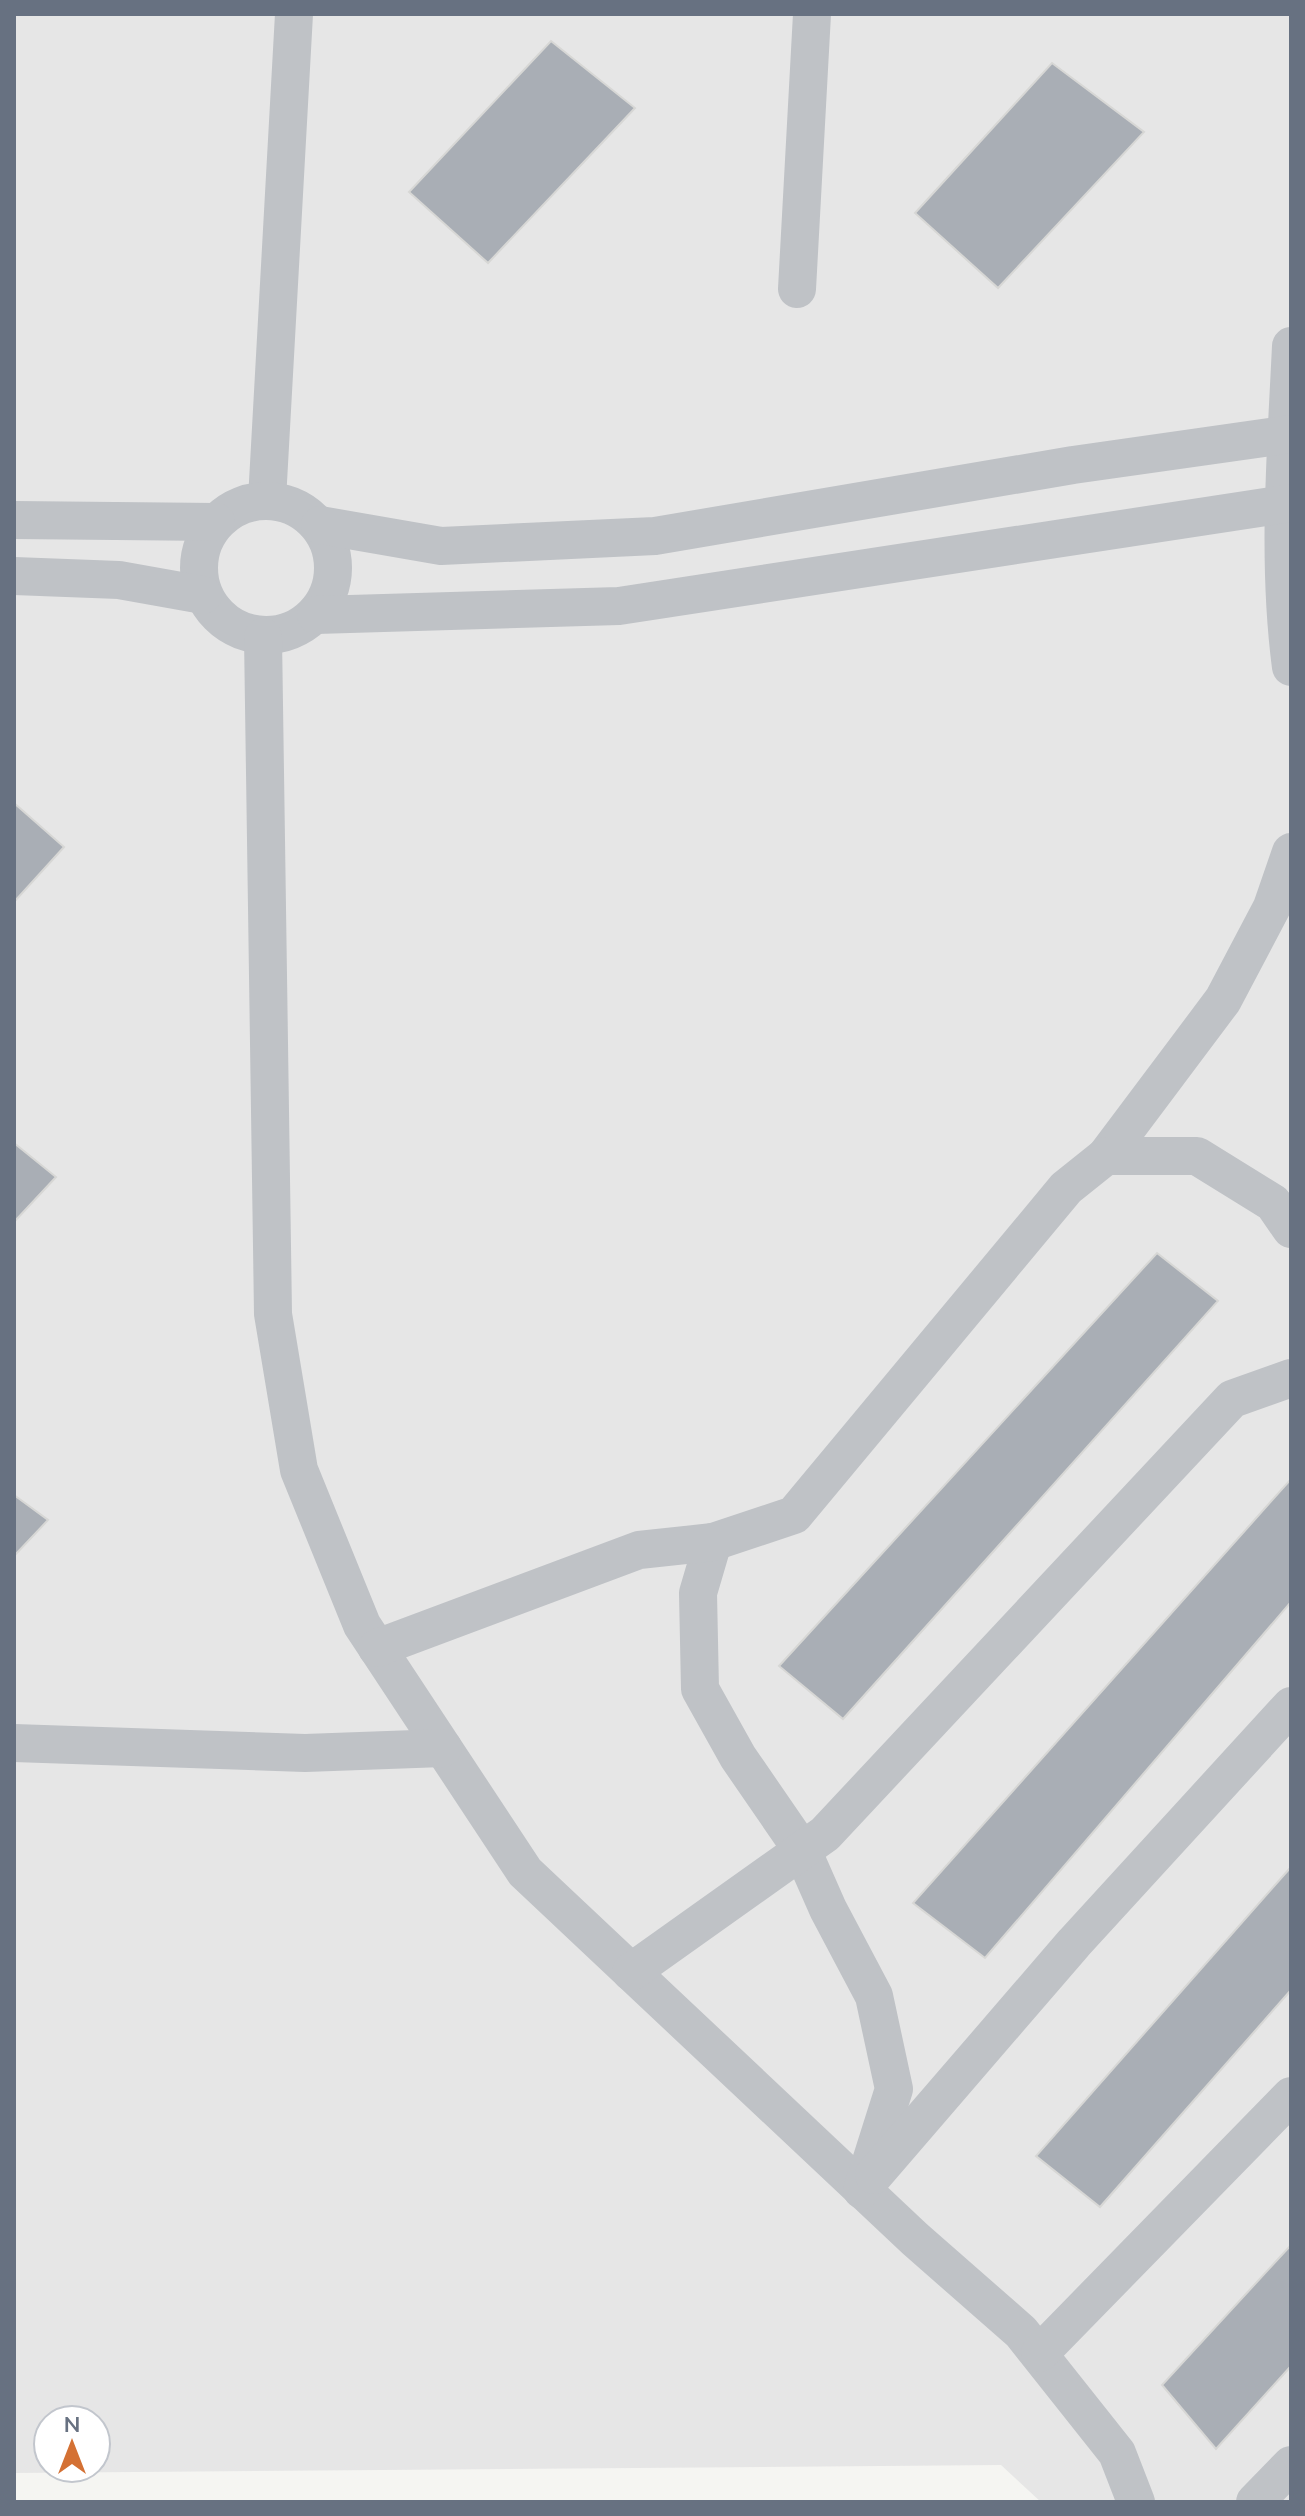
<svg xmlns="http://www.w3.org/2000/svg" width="1305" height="2516" font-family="Mulish,sans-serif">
<rect width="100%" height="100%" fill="#f5f5f2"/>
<!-- built -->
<path fill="#e6e6e6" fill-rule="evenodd" d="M14 14H1291V2502H1041L1001 2465 14 2473ZM48 2420H96V2468H48Z"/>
<!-- building -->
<g fill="#a9aeb5" stroke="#d7d7d5" stroke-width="2">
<polygon points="551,41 635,108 488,263 409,192"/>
<polygon points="1052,63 1144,132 998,288 915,213"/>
<polygon points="14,803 64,847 14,902"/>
<polygon points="14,1143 56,1177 14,1222"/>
<polygon points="1157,1253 1218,1301 843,1719 779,1666"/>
<polygon points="1291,1479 1291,1602 985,1958 913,1903"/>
<polygon points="14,1495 48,1520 14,1556"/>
<polygon points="1291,1867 1291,1990 1100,2207 1036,2156"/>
<polygon points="1291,2245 1291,2366 1216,2449 1162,2385"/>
</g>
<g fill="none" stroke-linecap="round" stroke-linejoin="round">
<!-- minor -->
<g stroke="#bfc2c6" stroke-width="38">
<polyline points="797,289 812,14"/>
<path d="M1291 346C1286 452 1277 561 1291 667"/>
<polyline points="267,500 294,14"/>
<circle cx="266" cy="568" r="67"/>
<polyline points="14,520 216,522"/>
<polyline points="320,525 441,546 655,536 1073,465 1291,434"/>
<polyline points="14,576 119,580 203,595"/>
<polyline points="316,615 619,606 1291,503"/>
<polyline points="263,637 273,1314 299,1470 362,1625 525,1872 915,2239 1021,2332 1117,2453 1136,2502"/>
<polyline points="1106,1156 1223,1000 1272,907 1291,852"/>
<polyline points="713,1542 698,1593 700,1689 738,1757 802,1850 828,1909 874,1996 894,2089 862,2190"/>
<polyline points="377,1648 639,1550 713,1542 794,1515 1066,1188 1106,1156 1197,1156 1273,1203 1291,1229"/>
<polyline points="14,1743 305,1753 443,1748"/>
<polyline points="631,1972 825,1834 1232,1399 1291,1378"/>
<polyline points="874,2175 1074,1943 1291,1706"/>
<polyline points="1040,2353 1291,2096"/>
<polyline points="1255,2502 1291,2465"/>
</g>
</g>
<!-- border -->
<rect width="1305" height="2516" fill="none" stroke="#677181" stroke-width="32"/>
<!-- north arrow -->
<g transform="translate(72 2444)"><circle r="38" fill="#ffffff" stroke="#c2c6cd" stroke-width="2"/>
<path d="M0-6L14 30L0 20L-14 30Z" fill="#d47134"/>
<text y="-12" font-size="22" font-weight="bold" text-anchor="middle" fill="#677181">N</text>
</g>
</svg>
